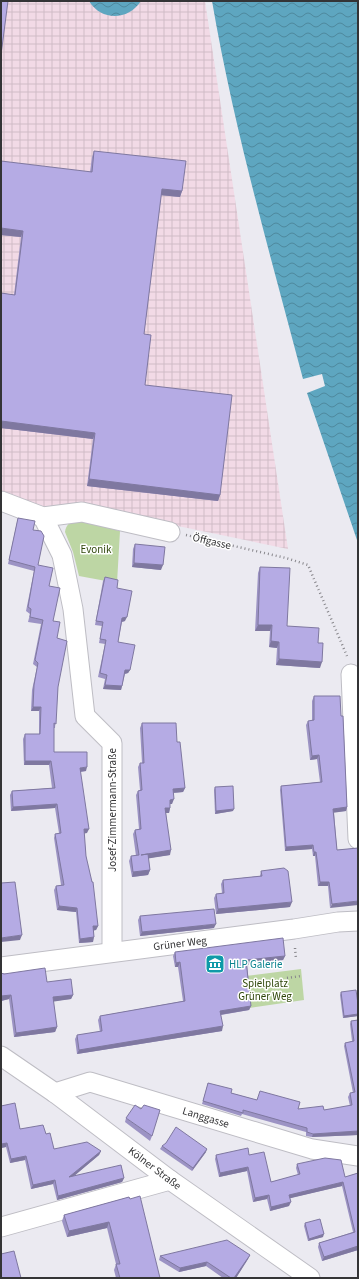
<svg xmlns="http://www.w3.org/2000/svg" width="359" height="1279" font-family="'Source Sans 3',sans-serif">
<defs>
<pattern id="industrial-grid" width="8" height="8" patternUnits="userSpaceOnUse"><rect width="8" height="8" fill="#f2dae6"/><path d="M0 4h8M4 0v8" fill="none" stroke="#d0bcc6"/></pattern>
<pattern id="water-waves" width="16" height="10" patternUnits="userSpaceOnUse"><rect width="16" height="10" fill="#5ea6c0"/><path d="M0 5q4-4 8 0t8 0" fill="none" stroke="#4e889d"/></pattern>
</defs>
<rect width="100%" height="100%" fill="#ebeaf1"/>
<!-- industrial -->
<polygon fill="url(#industrial-grid)" points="1,1 205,1 288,549 91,508 50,510 1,493"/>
<!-- green -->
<g fill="#bdd6a4">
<path d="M78 520 120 531 117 583 79 576 73 552 65 532C66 524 71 521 78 520Z"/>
<polygon points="301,969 304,1000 249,1008 246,976"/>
</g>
<!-- water -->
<g fill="url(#water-waves)">
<path d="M89 1H141C128 21 101 21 89 1Z"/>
<path d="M212 1H358V543L307 393 325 386 322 374 303 379C270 254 234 129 212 1Z"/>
</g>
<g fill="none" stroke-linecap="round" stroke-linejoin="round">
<defs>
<g id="minor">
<polyline points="1,501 43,517 82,512 170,532"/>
<polyline points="43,517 62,555 73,609 85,716 112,743 112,952"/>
<polyline points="351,674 358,839"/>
<polyline points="1,967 294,929 338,922 358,921"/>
<polyline points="1,1056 55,1093 170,1180 310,1278"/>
<polyline points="55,1093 90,1082 312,1149 358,1156"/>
<polyline points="1,1227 170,1180"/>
</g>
</defs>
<!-- minor casing -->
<use href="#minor" stroke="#bebdc4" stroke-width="21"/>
<!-- path -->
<g stroke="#88878c" stroke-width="2.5" stroke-dasharray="1 3" stroke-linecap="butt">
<polyline points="186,535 286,558 308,565 347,656"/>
<polyline points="295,948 296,959"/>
<polyline points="287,978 301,976"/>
</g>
<!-- minor -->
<use href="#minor" stroke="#fff" stroke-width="19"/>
</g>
<!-- wall -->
<g fill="#9c93c4">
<polygon points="94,151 182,191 180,197 161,195 144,334 145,385 220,495 218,501 87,486 93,439 1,428 1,293 14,295 21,237 1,235 90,172 92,157"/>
<polygon points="18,518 33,530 38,565 49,586 53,621 57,638 58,687 55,728 54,728 54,752 86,771 80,772 87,833 84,833 86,856 98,926 96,930 94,930 93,942 79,943 76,912 57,910 54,890 56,886 61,885 54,838 55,834 59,833 55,808 11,811 10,795 12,791 52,788 49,765 24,765 23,739 25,734 39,734 39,711 31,711 32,690 37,667 33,664 41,624 28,622 30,614 26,611 34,571 8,564 17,522"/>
<polygon points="135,544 161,570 132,567 133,549"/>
<polygon points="260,567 287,626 318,643 320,668 276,665 277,648 269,647 270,631 255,631 258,573"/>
<polygon points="105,577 117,588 125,621 122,622 118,642 130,670 128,673 125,674 121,690 103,689 105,679 98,677 105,644 99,643 102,626 95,625 103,581"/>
<polygon points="314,696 341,716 347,807 346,811 334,812 337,850 358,848 330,908 328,886 318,886 315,856 313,856 312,849 285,851 280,790 281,786 320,782 317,759 310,760 306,725 308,721 312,721 312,701"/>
<polygon points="142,723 177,742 185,788 183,792 173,793 172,804 170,804 170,808 169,813 166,813 170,855 148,858 150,870 148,875 132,877 129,861 131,856 136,856 133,834 135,830 139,829 136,795 138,791 140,790 138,767 140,763 142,763 140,728"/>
<polygon points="215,787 233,811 215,814 214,790"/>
<polygon points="261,871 290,907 216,914 214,898 216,894 222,893 221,884 223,880 260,876"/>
<polygon points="140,916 214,928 140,936 138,920"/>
<polygon points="175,952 285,956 283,960 247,964 251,1006 249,1010 221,1015 222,1031 77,1054 75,1039 77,1035 100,1032 98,1020 100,1016 183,1001 178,967 175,967 173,956"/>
<polygon points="1,973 47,982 73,995 71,999 53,1001 57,1027 55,1032 14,1037 9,999 1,1001"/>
<polygon points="341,992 358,1004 358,1016 343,1018 340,995"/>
<polygon points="358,1020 358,1135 312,1137 306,1136 306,1132 242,1114 241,1116 202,1104 208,1083 231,1093 257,1100 298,1109 324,1110 350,1106 348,1097 350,1093 353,1093 344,1046 345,1043 352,1041 350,1024 351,1021"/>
<polygon points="1,1106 20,1129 46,1134 54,1149 101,1151 99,1155 74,1176 124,1178 122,1182 57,1200 53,1184 31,1189 25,1160 10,1163 6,1147 1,1148"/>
<polygon points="126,1118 152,1136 150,1141 125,1122"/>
<polygon points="162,1146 206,1152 192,1171 160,1149"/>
<polygon points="216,1155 249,1155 271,1182 298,1175 296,1168 297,1164 345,1177 358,1173 358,1250 322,1261 318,1247 319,1243 353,1232 342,1186 290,1198 289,1206 270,1211 267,1199 253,1202 247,1171 219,1177 215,1159"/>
<polygon points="129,1197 160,1278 116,1278 114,1270 116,1264 107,1228 67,1237 62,1221 64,1215"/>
<polygon points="305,1223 323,1237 308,1241 304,1226"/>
<polygon points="250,1255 248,1259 236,1278 223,1278 206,1266 179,1272 159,1260 160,1256"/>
</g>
<!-- shaded-wall -->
<g fill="#7f78a0">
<polygon points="162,189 182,191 180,197 159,195"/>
<polygon points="1,228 23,231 21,237 1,235"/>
<polygon points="1,421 95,433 93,439 1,428"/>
<polygon points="89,479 220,495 218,501 87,486"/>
<polygon points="134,563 163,565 161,570 132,567"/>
<polygon points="127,617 125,621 121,622 122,618"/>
<polygon points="258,625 272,625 270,631 255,631"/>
<polygon points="271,641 279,642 277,648 269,647"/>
<polygon points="279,659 322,662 320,668 276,665"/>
<polygon points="125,670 130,670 128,673 124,674"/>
<polygon points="105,685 122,686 121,690 103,689"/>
<polygon points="33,707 41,707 39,711 31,711"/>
<polygon points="319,755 317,759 310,760 312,756"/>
<polygon points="25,761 51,761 49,765 24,765"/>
<polygon points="87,767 86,771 78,772 80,768"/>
<polygon points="185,788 183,792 171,793 173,789"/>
<polygon points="174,799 172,804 168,804 170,800"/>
<polygon points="57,804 55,808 11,811 13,807"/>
<polygon points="347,807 346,811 332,813 333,809"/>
<polygon points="165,808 170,808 169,813 163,813"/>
<polygon points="234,809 233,811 215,814 216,811"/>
<polygon points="84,829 89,829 87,833 82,834"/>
<polygon points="313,845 312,849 285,851 286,847"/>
<polygon points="171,850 170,855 139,860 141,855"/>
<polygon points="314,852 316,852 315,856 313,856"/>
<polygon points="150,870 148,875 132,877 133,872"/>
<polygon points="320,882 329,882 328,886 318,886"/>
<polygon points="358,901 358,905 330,908 332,904"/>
<polygon points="292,902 290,907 216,914 218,909"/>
<polygon points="59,906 77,908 76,912 57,910"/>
<polygon points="216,924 214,928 140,936 142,932"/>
<polygon points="93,926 98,926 96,930 92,931"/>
<polygon points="22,935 20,940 1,942 1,938"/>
<polygon points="94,937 93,942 79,943 80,939"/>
<polygon points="285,956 283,960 245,965 246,960"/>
<polygon points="180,962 178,967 175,967 176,963"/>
<polygon points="11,995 9,999 1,1001 1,996"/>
<polygon points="73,995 71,999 51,1002 53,997"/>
<polygon points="251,1006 249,1010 219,1015 220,1011"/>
<polygon points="358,1014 358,1016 343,1018 344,1016"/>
<polygon points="223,1026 222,1031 77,1054 79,1050"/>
<polygon points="57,1027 55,1032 14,1037 16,1033"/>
<polygon points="358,1131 358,1135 312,1137 313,1134"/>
<polygon points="7,1143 6,1147 1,1148 1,1144"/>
<polygon points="207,1149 206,1152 192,1171 193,1168"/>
<polygon points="101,1151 99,1155 68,1181 69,1177"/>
<polygon points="26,1156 25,1160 10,1163 11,1159"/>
<polygon points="248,1167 247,1171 219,1177 220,1173"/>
<polygon points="124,1178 122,1182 57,1200 58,1196"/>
<polygon points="55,1180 53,1184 31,1189 33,1185"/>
<polygon points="343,1182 342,1186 287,1199 289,1195"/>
<polygon points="269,1195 267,1199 253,1202 255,1198"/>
<polygon points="291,1202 289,1206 270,1211 271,1207"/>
<polygon points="109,1222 107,1228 67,1237 69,1231"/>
<polygon points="324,1234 323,1237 308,1241 309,1239"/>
<polygon points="358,1246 358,1250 322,1261 324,1257"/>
<polygon points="250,1255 248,1259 236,1278 234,1278"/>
<polygon points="207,1262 206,1266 179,1272 180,1268"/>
</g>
<!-- building -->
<g fill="#b5abe4" stroke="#7f78a0">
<polygon points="1,1 8,1 1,55"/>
<polygon points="94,151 186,161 182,191 162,189 144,334 151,335 145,385 232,395 220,495 89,479 95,433 1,421 1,293 15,295 23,231 1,228 1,161 92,172"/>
<polygon points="18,518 35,521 33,530 41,531 44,536 38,565 53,568 49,586 60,588 53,621 60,622 57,638 67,641 58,687 56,724 54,723 54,752 87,752 87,767 80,768 89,829 84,829 86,856 92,882 93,882 98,926 93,926 94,937 80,939 77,908 59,906 56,886 64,885 55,834 61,833 57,804 13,807 12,791 55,788 51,761 25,761 25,734 40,734 41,707 33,707 34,685 38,663 35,660 43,620 30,617 31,609 28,607 35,567 9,560"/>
<polygon points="135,544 165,547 163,565 134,563"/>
<polygon points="260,567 290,568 287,626 319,628 318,643 323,643 322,662 279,659 279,642 271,641 272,625 258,625"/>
<polygon points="105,577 118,580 117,588 132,591 127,617 122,618 118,642 135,645 130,670 125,670 122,686 105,685 107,675 100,673 106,640 100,639 103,622 96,621"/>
<polygon points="314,696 340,696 341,716 343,716 347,807 333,809 337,850 358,848 358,901 332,904 329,882 320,882 316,852 314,852 313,845 286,847 281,786 322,782 319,755 312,756 308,721 314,720"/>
<polygon points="142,723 176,723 177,742 180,742 185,788 173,789 174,799 170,800 170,808 165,808 171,850 141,855 148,854 150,870 133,872 131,856 139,855 135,830 141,829 138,791 142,790 140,763 144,763"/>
<polygon points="233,786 234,809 216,811 215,787"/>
<polygon points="284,868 288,871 292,902 218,909 216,894 224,893 223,880 262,876 261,871"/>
<polygon points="15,882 22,935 1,938 1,883"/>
<polygon points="214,909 216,924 142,932 140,916"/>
<polygon points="283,938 285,956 246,960 251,1006 220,1011 223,1026 79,1050 77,1035 102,1031 100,1016 185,1001 180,962 176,963 175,952"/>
<polygon points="45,968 47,982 71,979 73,995 53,997 57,1027 16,1033 11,995 1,996 1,973 4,974"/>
<polygon points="356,990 358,1004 358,1014 344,1016 341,992"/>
<polygon points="358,1020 358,1131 313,1134 307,1132 307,1128 243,1110 243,1113 203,1101 208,1083 232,1089 231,1093 257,1100 260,1091 300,1102 298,1109 323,1106 324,1110 352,1105 350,1093 355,1092 345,1043 354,1041 351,1021"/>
<polygon points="15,1103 20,1129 43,1125 46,1134 50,1133 54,1149 87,1142 101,1151 69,1177 121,1165 124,1178 58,1196 55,1180 33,1185 26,1156 11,1159 7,1143 1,1144 1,1106"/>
<polygon points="135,1105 141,1109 144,1105 160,1110 152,1136 126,1118"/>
<polygon points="176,1127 207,1149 193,1168 162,1146 166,1143"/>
<polygon points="248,1148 249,1155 264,1152 271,1182 300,1174 297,1164 325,1158 341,1160 345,1177 358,1173 358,1246 324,1257 319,1243 355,1232 343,1182 289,1195 291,1202 271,1207 269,1195 255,1198 248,1167 220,1173 216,1155"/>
<polygon points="140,1196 160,1278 120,1278 116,1264 120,1264 109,1222 69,1231 64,1215 129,1197 130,1199"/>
<polygon points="320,1219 324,1234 309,1239 305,1223"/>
<polygon points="227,1240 250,1255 234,1278 231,1278 207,1262 180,1268 160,1256"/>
<polygon points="14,1251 21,1278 1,1278 1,1254"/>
</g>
<!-- icons -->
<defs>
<symbol id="museum-square" viewBox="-11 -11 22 22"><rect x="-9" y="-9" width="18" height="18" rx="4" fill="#0f9aa8" stroke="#fff"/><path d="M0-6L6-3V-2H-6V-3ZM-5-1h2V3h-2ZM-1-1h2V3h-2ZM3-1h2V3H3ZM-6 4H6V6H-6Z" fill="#fff"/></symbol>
</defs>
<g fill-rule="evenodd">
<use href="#museum-square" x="204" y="953" width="22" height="22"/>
</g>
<g text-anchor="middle" stroke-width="3" stroke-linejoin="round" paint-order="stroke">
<!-- street labels -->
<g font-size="11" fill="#343436" stroke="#fff">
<text transform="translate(212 541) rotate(13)" y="4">Öffgasse</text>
<text transform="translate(112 810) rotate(-90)" y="4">Josef-Zimmermann-Straße</text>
<text transform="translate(180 943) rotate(-7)" y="4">Grüner Weg</text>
<text transform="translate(206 1117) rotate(17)" y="4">Langgasse</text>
<text transform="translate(155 1168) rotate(37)" y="4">Kölner Straße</text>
</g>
<!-- park labels -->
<g font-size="11" fill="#2e4609" stroke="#fff">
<text x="96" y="553">Evonik</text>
<text x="265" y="987">Spielplatz<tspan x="265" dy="13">Grüner Weg</tspan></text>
</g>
<!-- culture labels -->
<g font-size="11" fill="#0d838f" stroke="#fff" text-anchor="start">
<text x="229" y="968">HLP Galerie</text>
</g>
</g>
<!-- border -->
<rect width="359" height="1279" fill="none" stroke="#343436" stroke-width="4"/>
</svg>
